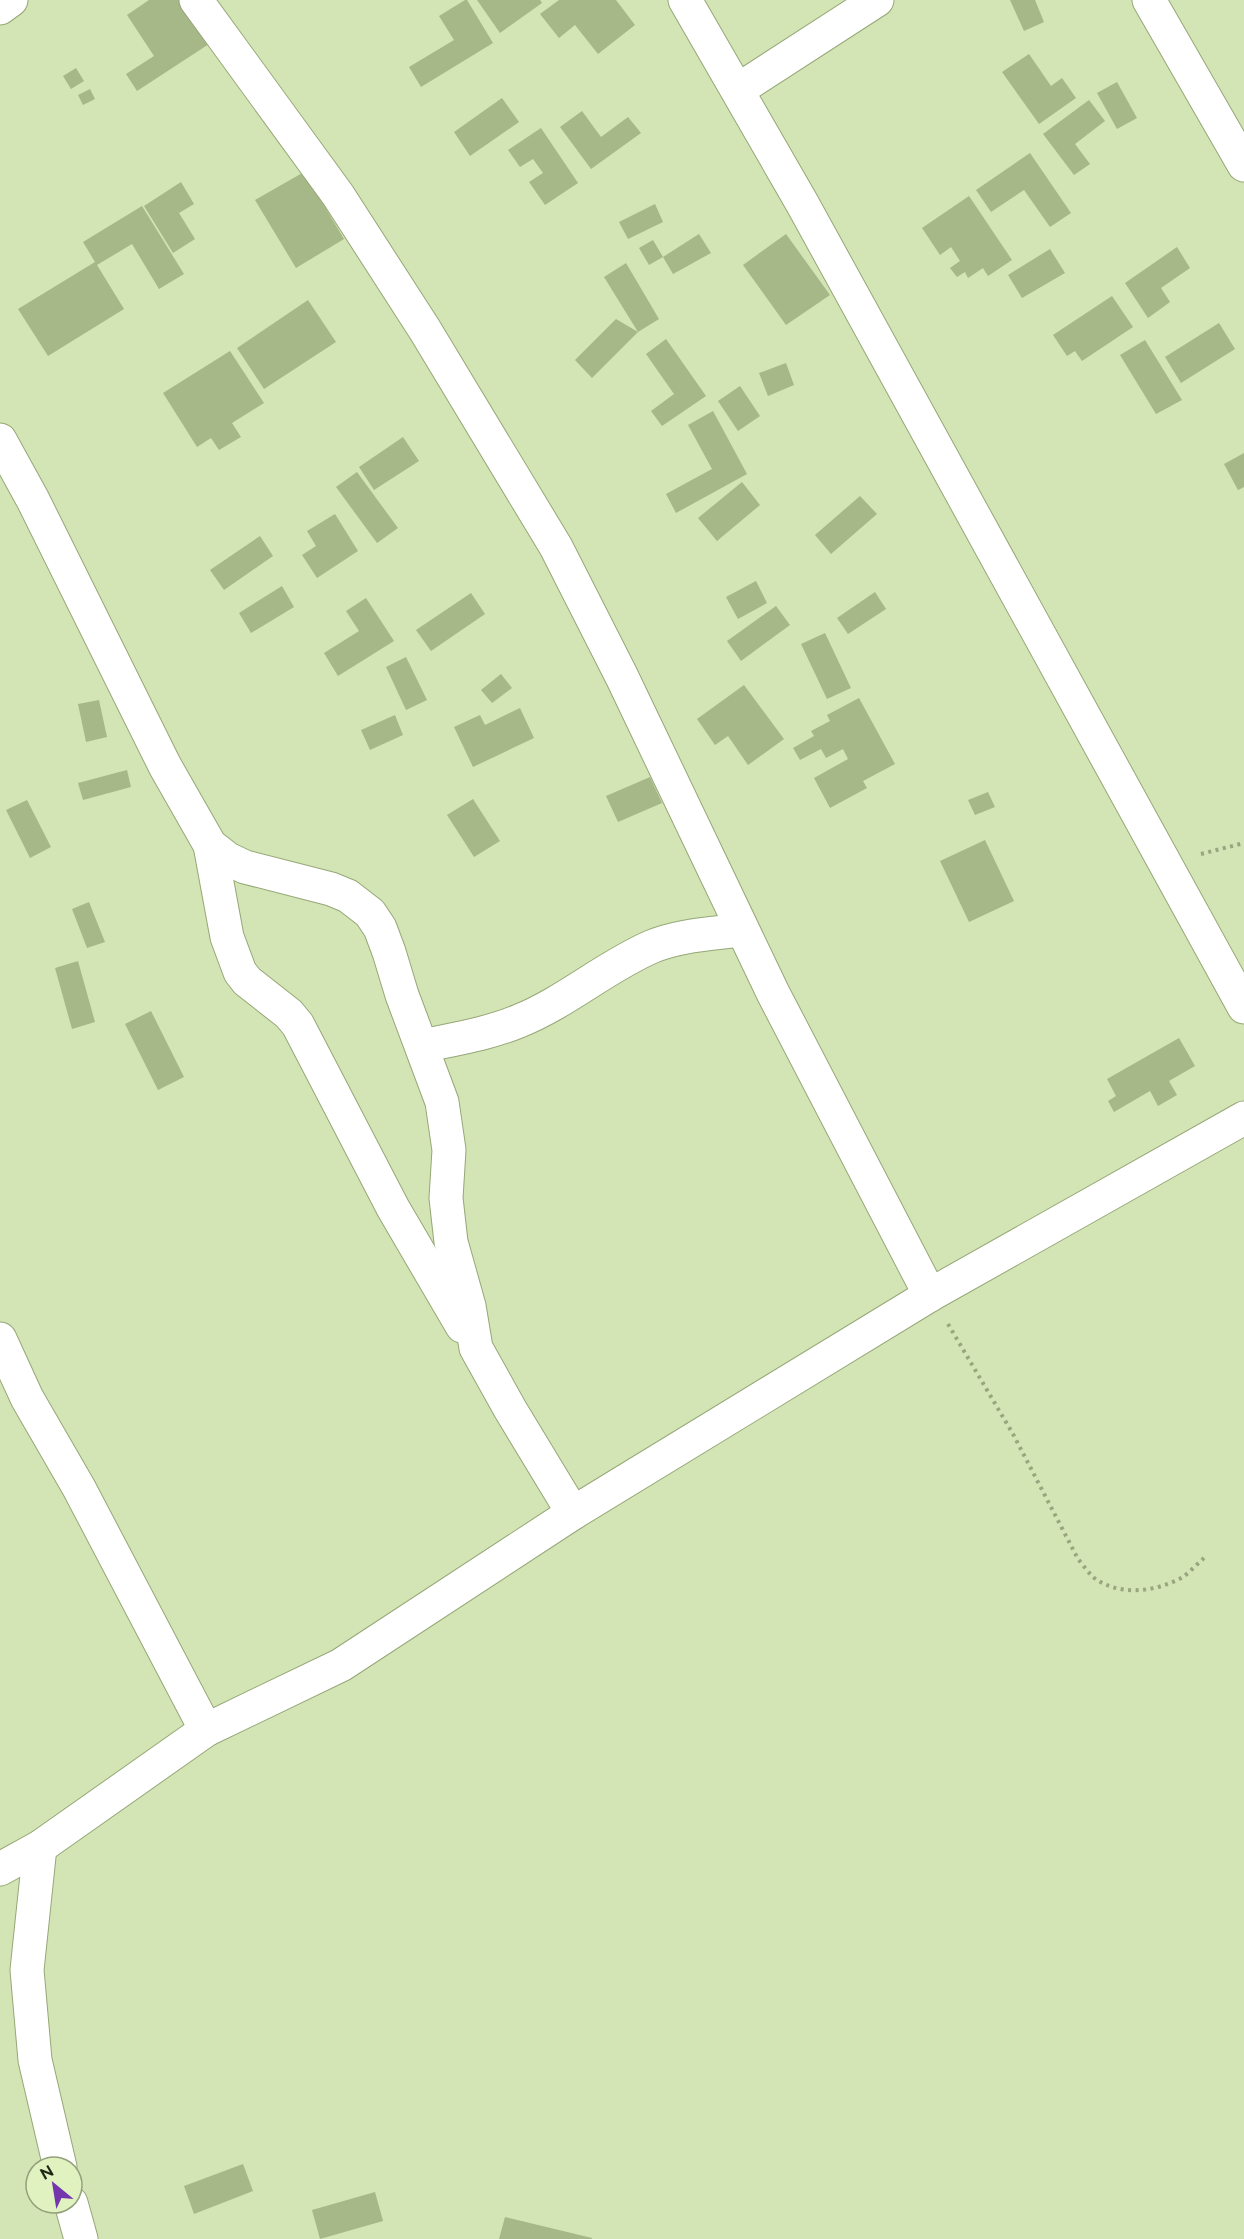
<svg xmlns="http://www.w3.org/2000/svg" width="1244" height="2239" font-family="Raleway,sans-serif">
<rect width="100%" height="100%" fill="#d3e5b4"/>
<!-- building -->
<g fill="#a6b788">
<polygon points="149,0 180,0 209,44 137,91 126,74 154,56 127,15"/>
<polygon points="465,0 467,0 493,43 421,87 409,67 454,40 439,16"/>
<polygon points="477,0 540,0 542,3 500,33"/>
<polygon points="559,0 616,0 635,25 598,54 575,25 559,38 540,14"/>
<polygon points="1010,0 1035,0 1044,22 1024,31"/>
<polygon points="1029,54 1051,86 1062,78 1076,98 1039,124 1002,72"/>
<polygon points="76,68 84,81 71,89 63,76"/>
<polygon points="1117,82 1137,118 1117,129 1097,93"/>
<polygon points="90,89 95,99 83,105 78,95"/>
<polygon points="502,98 519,122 470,156 454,132"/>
<polygon points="1089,100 1105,121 1075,144 1090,164 1074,175 1043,134"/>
<polygon points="582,111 601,137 628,117 641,133 591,169 560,127"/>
<polygon points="541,128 578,183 545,205 529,182 543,173 533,159 520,167 508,150"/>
<polygon points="1030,153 1071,213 1050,227 1024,190 991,212 976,190"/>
<polygon points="304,172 344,239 296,268 255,200"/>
<polygon points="181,182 194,204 179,213 195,239 173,253 144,206"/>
<polygon points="969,196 1012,260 988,276 983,268 968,278 965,272 957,277 950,268 960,261 951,247 940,255 922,228"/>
<polygon points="655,204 663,222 628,239 619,222"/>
<polygon points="142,206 184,274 159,289 132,244 97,265 124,309 48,356 18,309 95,262 83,242"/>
<polygon points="699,234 711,253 673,274 663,257"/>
<polygon points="786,234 830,295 786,325 743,265"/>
<polygon points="653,240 663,257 649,265 639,248"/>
<polygon points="1177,247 1190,268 1161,288 1170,302 1148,318 1125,283"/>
<polygon points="1050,249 1065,273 1022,298 1008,275"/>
<polygon points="626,263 659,319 638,332 604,277"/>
<polygon points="1112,296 1133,327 1082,361 1075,351 1067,356 1053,335"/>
<polygon points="308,300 336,342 264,389 237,348"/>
<polygon points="616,319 638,332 592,378 575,360"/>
<polygon points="1219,323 1235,349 1181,383 1165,357"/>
<polygon points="666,339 706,396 662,426 651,411 674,394 646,354"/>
<polygon points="1145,340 1182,400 1156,414 1120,355"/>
<polygon points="230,351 264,403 232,423 241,437 219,450 211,438 197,447 163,393"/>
<polygon points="786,363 794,385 768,396 759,373"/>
<polygon points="740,386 760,416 738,431 718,401"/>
<polygon points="713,411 747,474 676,513 666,494 712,469 688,425"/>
<polygon points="403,437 419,461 374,490 359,467"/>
<polygon points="1244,453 1244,487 1238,490 1224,464"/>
<polygon points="357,472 398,528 377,543 336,487"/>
<polygon points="742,482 760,505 717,541 698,518"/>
<polygon points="860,496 877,514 831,554 815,535"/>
<polygon points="335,514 358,551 317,578 302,555 316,546 307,531"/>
<polygon points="260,536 273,556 224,590 210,570"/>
<polygon points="756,581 767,603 738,619 726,597"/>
<polygon points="282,586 294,607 251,633 239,613"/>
<polygon points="875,592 886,609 848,634 837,618"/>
<polygon points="471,593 485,614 431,651 416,630"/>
<polygon points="366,598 394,641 338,676 324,653 359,631 346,611"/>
<polygon points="776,606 790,625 741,661 727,641"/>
<polygon points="825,633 851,688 827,699 801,644"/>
<polygon points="406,657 427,700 406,710 386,667"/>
<polygon points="501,674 512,688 492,703 481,690"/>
<polygon points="744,685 784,739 748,765 728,736 715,745 697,719"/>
<polygon points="859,698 895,764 863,781 867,788 830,808 814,778 848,759 843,749 826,758 821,749 800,760 793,748 814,736 811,731 830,721 827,715"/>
<polygon points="99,700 107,737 86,742 78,704"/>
<polygon points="520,708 534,738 473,767 454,727 480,715 485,725"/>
<polygon points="395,715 403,735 370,750 361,730"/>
<polygon points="127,770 131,787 83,800 78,783"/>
<polygon points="650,777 662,803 618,822 606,796"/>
<polygon points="988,792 995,807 975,815 968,800"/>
<polygon points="473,799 500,841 474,857 447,815"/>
<polygon points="27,800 51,847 30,858 6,810"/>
<polygon points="985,840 1014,901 969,922 940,861"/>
<polygon points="89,902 105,942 87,948 72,909"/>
<polygon points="78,961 95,1022 72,1029 55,968"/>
<polygon points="151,1011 184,1077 158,1090 125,1024"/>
<polygon points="1179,1038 1195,1066 1169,1081 1177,1095 1158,1106 1150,1091 1114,1112 1108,1101 1116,1096 1107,1079"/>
<polygon points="243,2164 253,2191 194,2214 184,2186"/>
<polygon points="375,2192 383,2221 320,2239 312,2210"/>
<polygon points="505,2217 592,2238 592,2239 499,2239"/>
</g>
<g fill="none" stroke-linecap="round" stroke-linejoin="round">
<defs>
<g id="minor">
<polyline points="196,0 338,195 425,330 556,547 622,677 773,993 930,1295"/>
<polyline points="685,0 802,203 1244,1007"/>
<polyline points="1149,0 1244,165"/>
<polyline points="0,8 11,0"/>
<polyline points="738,90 877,0"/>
<polyline points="0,440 33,500 165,766 210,845 228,859 245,867 331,889 348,896 370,913 380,928 389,952 402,995 442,1102 449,1150 446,1198 451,1242 469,1306 476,1348 510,1409 573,1513"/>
<polyline points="210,845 227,937 240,972 247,981 289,1014 298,1025 393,1208 462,1326"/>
<path d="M422 1046C455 1039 488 1034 519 1021 566 1002 605 967 651 947 679 935 712 934 741 930"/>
<polyline points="0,1339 27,1398 79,1488 206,1730"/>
<polyline points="40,1847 27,1970 35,2060 60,2167"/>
<polyline points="0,1869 40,1847 206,1730 341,1665 573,1513 930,1295 1244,1118"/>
<polyline points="71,2203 81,2239"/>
</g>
</defs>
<!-- minor casing -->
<use href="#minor" stroke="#96a778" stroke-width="35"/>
<!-- path -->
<g stroke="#98a67f" stroke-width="4" stroke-dasharray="3 4.5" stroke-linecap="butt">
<polyline points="1201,854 1244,843"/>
<path d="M948 1324 1013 1434 1078 1559C1083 1565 1088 1572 1093 1577 1119 1597 1156 1592 1183 1577 1190 1572 1197 1564 1204 1558"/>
</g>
<!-- minor -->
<use href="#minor" stroke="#fff" stroke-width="33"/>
</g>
<!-- north arrow -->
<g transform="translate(54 2185) rotate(330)"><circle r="28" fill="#e1f2c1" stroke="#93a07b" stroke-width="1.5"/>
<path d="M0-4.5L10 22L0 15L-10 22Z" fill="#7336ac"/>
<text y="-9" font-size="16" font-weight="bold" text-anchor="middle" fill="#1f2513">N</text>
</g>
</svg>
